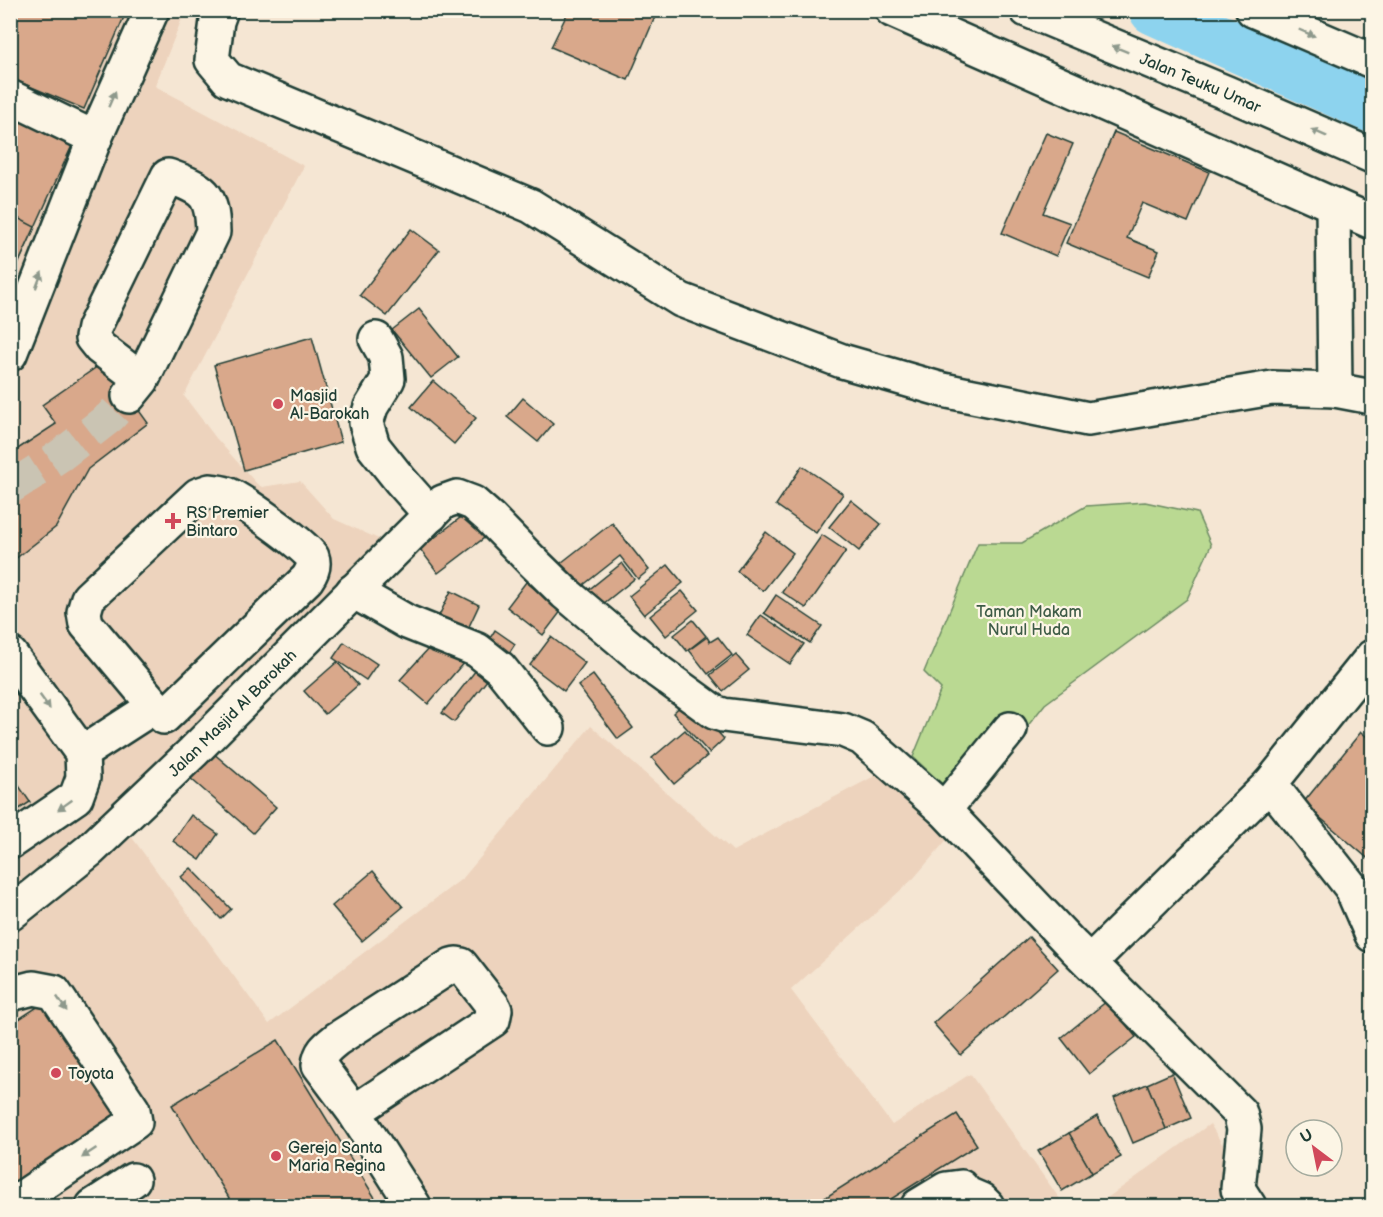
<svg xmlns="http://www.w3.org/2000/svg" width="1383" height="1217" font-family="'Balsamiq Sans',sans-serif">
<rect width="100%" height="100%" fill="#f5e6d3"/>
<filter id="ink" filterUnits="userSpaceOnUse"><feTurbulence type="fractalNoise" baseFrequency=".0167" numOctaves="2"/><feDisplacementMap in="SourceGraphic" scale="12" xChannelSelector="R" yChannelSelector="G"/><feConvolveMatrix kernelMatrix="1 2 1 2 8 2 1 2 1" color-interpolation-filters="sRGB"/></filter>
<g filter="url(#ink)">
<!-- built -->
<g fill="#edd3bd">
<polygon points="10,11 185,11 155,86 304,166 184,396 216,438 257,484 262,487 300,481 334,519 381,540 117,817 269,1024 463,878 591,726 733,851 884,771 955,830 914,878 791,990 892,1125 970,1074 1065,1206 11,1206"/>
<polygon points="1210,1124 1260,1206 1096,1206"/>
</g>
<!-- green -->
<polygon fill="#bad992" stroke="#6c8b63" stroke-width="1.5" points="1145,502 1197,513 1211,545 1187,599 1045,704 965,805 913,757 941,689 924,672 978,543 1022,543 1086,506"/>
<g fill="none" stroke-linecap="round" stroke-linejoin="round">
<!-- river -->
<polyline stroke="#8dd3ee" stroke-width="50" points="1154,10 1372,108"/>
</g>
<!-- building -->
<g fill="#d9a88b" stroke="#1f3d34" stroke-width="1.5">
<polygon points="14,10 127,10 84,109 10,78 10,18"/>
<polygon points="569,10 658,10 628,80 551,47"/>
<polygon points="10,111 75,139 10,282"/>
<polygon points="1114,132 1209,172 1188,222 1142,203 1127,238 1159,251 1148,277 1066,243"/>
<polygon points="1046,133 1073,144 1043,213 1070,223 1056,256 1002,233"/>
<polygon points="10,214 35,227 10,282"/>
<polygon points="411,229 439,250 387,316 360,295"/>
<polygon points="419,309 458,357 431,378 392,330"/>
<polygon points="312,337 341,442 244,470 214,365"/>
<polygon points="104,362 148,423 88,469 56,527 10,563 10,454 56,424 42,405"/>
<polygon points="433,381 476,418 454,444 411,407"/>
<polygon points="523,398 553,424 538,442 507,417"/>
<polygon points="802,466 843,494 816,533 776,505"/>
<polygon points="851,500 881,524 859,551 829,527"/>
<polygon points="469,511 488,535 438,573 420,549"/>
<polygon points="612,523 649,570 638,579 620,556 577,590 557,566"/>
<polygon points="766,532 793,553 763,591 737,571"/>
<polygon points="822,535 846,551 806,608 782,592"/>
<polygon points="622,563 634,579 598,608 586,592"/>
<polygon points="668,565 683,583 644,615 629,596"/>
<polygon points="526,582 562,610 543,635 507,607"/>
<polygon points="451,591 479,605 464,637 435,624"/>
<polygon points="682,591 698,610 666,636 650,616"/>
<polygon points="776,595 822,626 810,643 764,613"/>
<polygon points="761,615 804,644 790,664 747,635"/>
<polygon points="693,620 706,636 687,651 674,635"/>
<polygon points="495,630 515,644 504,661 484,648"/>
<polygon points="551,637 585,663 564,691 530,665"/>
<polygon points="707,637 710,642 718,637 732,655 708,674 689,650"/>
<polygon points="438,638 465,661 428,704 400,680"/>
<polygon points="344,642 377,664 366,680 333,658"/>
<polygon points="736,655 749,670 723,691 710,675"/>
<polygon points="337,662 358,685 325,714 304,691"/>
<polygon points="476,670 488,679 454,722 442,713"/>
<polygon points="593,675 633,728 618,739 578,686"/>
<polygon points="688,699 724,739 709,753 673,713"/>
<polygon points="685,730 707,756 674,784 652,758"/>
<polygon points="1361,732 1372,741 1372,862 1303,803"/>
<polygon points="212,752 276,807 253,833 190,778"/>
<polygon points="10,773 30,802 10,815"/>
<polygon points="191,815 218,834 200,860 173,841"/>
<polygon points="191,868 231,909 221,919 181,877"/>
<polygon points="373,871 403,907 362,941 332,906"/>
<polygon points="1029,937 1058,969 961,1055 933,1023"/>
<polygon points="51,998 132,1120 10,1201 10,1025"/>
<polygon points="1107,1001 1136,1037 1089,1074 1061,1038"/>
<polygon points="278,1040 380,1206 234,1206 172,1105"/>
<polygon points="1172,1073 1191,1118 1166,1129 1147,1084"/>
<polygon points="1147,1084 1166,1129 1133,1143 1114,1098"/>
<polygon points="957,1114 977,1145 880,1206 812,1206"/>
<polygon points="1097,1116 1121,1157 1092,1173 1069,1133"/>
<polygon points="1069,1133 1092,1173 1062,1191 1038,1151"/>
</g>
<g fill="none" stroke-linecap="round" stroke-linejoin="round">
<!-- minor-tunnel -->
<polyline stroke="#cac4b3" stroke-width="33" stroke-dasharray="33 16" stroke-linecap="butt" points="10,488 61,455 110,417 129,396"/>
<defs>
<g id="minor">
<polyline points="221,10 217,21 212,60 228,79 531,206 681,300 842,361 943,390 1088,419 1272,388 1335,390 1372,397"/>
<polyline points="892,10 1372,222"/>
<polyline points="10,97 95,138"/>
<polyline points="1333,205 1335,390"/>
<polyline points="376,339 386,357 388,379 371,407 366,423 373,446 400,480 431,515"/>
<polyline points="10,354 95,138 152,10"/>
<path d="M129 396 142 380 213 232C212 192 203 189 168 176L94 328 92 338 100 348 142 380"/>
<path d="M210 491C216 492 223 492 229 495 241 500 308 547 312 557 315 565 312 572 307 579L164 717 86 624 84 612 88 598 198 495Z"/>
<polyline points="353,591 407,622 477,650 500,668 548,728"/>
<polyline points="10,654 82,753 83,778 76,797 10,842"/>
<polyline points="82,753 155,706"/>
<polyline points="1270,784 1351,887 1372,935"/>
<polyline points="944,810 1010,729"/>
<path id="s1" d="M10 914 90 850 193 752 443 502 457 497 473 503 490 518 531 560 565 593 659 672 714 712 723 715 843 730 862 738 944 810 1073 946 1240 1113 1244 1129 1238 1189 1249 1206"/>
<polyline points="1090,962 1270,784 1372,657"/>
<polyline points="10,994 33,988 54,992 133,1110 135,1122 10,1206"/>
<path d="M354 1112 493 1020 495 1010 493 1006 461 965 456 964 452 965 337 1039C327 1047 320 1052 319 1065L354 1112 414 1206"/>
<polyline points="93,1206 133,1180"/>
<polyline points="918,1206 946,1189 961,1187 967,1194 981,1200 987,1206"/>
</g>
<g id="major">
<path id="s2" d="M1027 10 1227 93 1372 156"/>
<polyline points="1253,10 1372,61"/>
</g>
</defs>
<!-- minor casing -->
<use href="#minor" stroke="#1f3d34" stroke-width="38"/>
<!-- major casing -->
<use href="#major" stroke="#1f3d34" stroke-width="38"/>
<!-- minor -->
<use href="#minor" stroke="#fcf5e5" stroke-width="33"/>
<!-- major -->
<use href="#major" stroke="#fcf5e5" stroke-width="33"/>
</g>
<!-- one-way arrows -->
<defs><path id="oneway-solid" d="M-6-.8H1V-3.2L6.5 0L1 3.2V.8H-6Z" transform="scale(1.5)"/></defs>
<g fill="#8e998c">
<use href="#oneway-solid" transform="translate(1307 33) rotate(23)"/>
<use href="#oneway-solid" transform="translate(1120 49) rotate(-158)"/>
<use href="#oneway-solid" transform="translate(112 99) rotate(-66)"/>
<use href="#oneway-solid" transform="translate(1319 133) rotate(-156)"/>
<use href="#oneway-solid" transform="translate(39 280) rotate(-69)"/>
<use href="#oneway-solid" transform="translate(45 702) rotate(54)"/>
<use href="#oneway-solid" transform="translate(65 805) rotate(145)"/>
<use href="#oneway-solid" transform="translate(62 1004) rotate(56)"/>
<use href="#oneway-solid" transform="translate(89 1153) rotate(146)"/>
</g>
</g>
<!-- markers -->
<g fill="#d1495b" stroke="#fcf5e5" stroke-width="2">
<circle cx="278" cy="404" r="6"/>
<path d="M170 512h6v6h6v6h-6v6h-6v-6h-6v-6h6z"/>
<circle cx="56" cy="1073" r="6"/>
<circle cx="276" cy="1156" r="6"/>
</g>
<g text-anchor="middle" stroke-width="4.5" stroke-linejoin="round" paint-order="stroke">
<!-- street labels -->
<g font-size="16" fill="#1f3d34" stroke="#fcf5e5">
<text dy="6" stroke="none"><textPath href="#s2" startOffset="188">Jalan Teuku Umar</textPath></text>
<text dy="6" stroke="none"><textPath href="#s1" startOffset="300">Jalan Masjid Al Barokah</textPath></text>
</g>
<!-- poi labels -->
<g font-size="16" fill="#1f3d34" stroke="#fcf5e5" text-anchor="start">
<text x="290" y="401">Masjid<tspan x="290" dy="18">Al-Barokah</tspan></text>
<text x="186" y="518">RS Premier<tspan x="186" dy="18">Bintaro</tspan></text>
<text x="68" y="1079">Toyota</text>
<text x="288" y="1153">Gereja Santa<tspan x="288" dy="18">Maria Regina</tspan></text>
</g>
<!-- park labels -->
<g font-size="16" fill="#3e5c47" stroke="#fcf5e5">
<text x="1029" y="617">Taman Makam<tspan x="1029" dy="18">Nurul Huda</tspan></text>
</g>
</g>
<!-- margin -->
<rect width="1383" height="1217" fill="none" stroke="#fcf5e5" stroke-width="36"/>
<rect x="18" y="18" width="1347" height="1181" fill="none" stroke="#1f3d34" stroke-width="2" filter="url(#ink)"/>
<!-- north arrow -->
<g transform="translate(1314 1148) rotate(328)"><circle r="28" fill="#fcf5e5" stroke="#a4ab9e" stroke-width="1.5"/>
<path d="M0-4.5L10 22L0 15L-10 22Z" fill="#d1495b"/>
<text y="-9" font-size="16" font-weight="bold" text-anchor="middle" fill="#1f3d34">U</text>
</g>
</svg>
